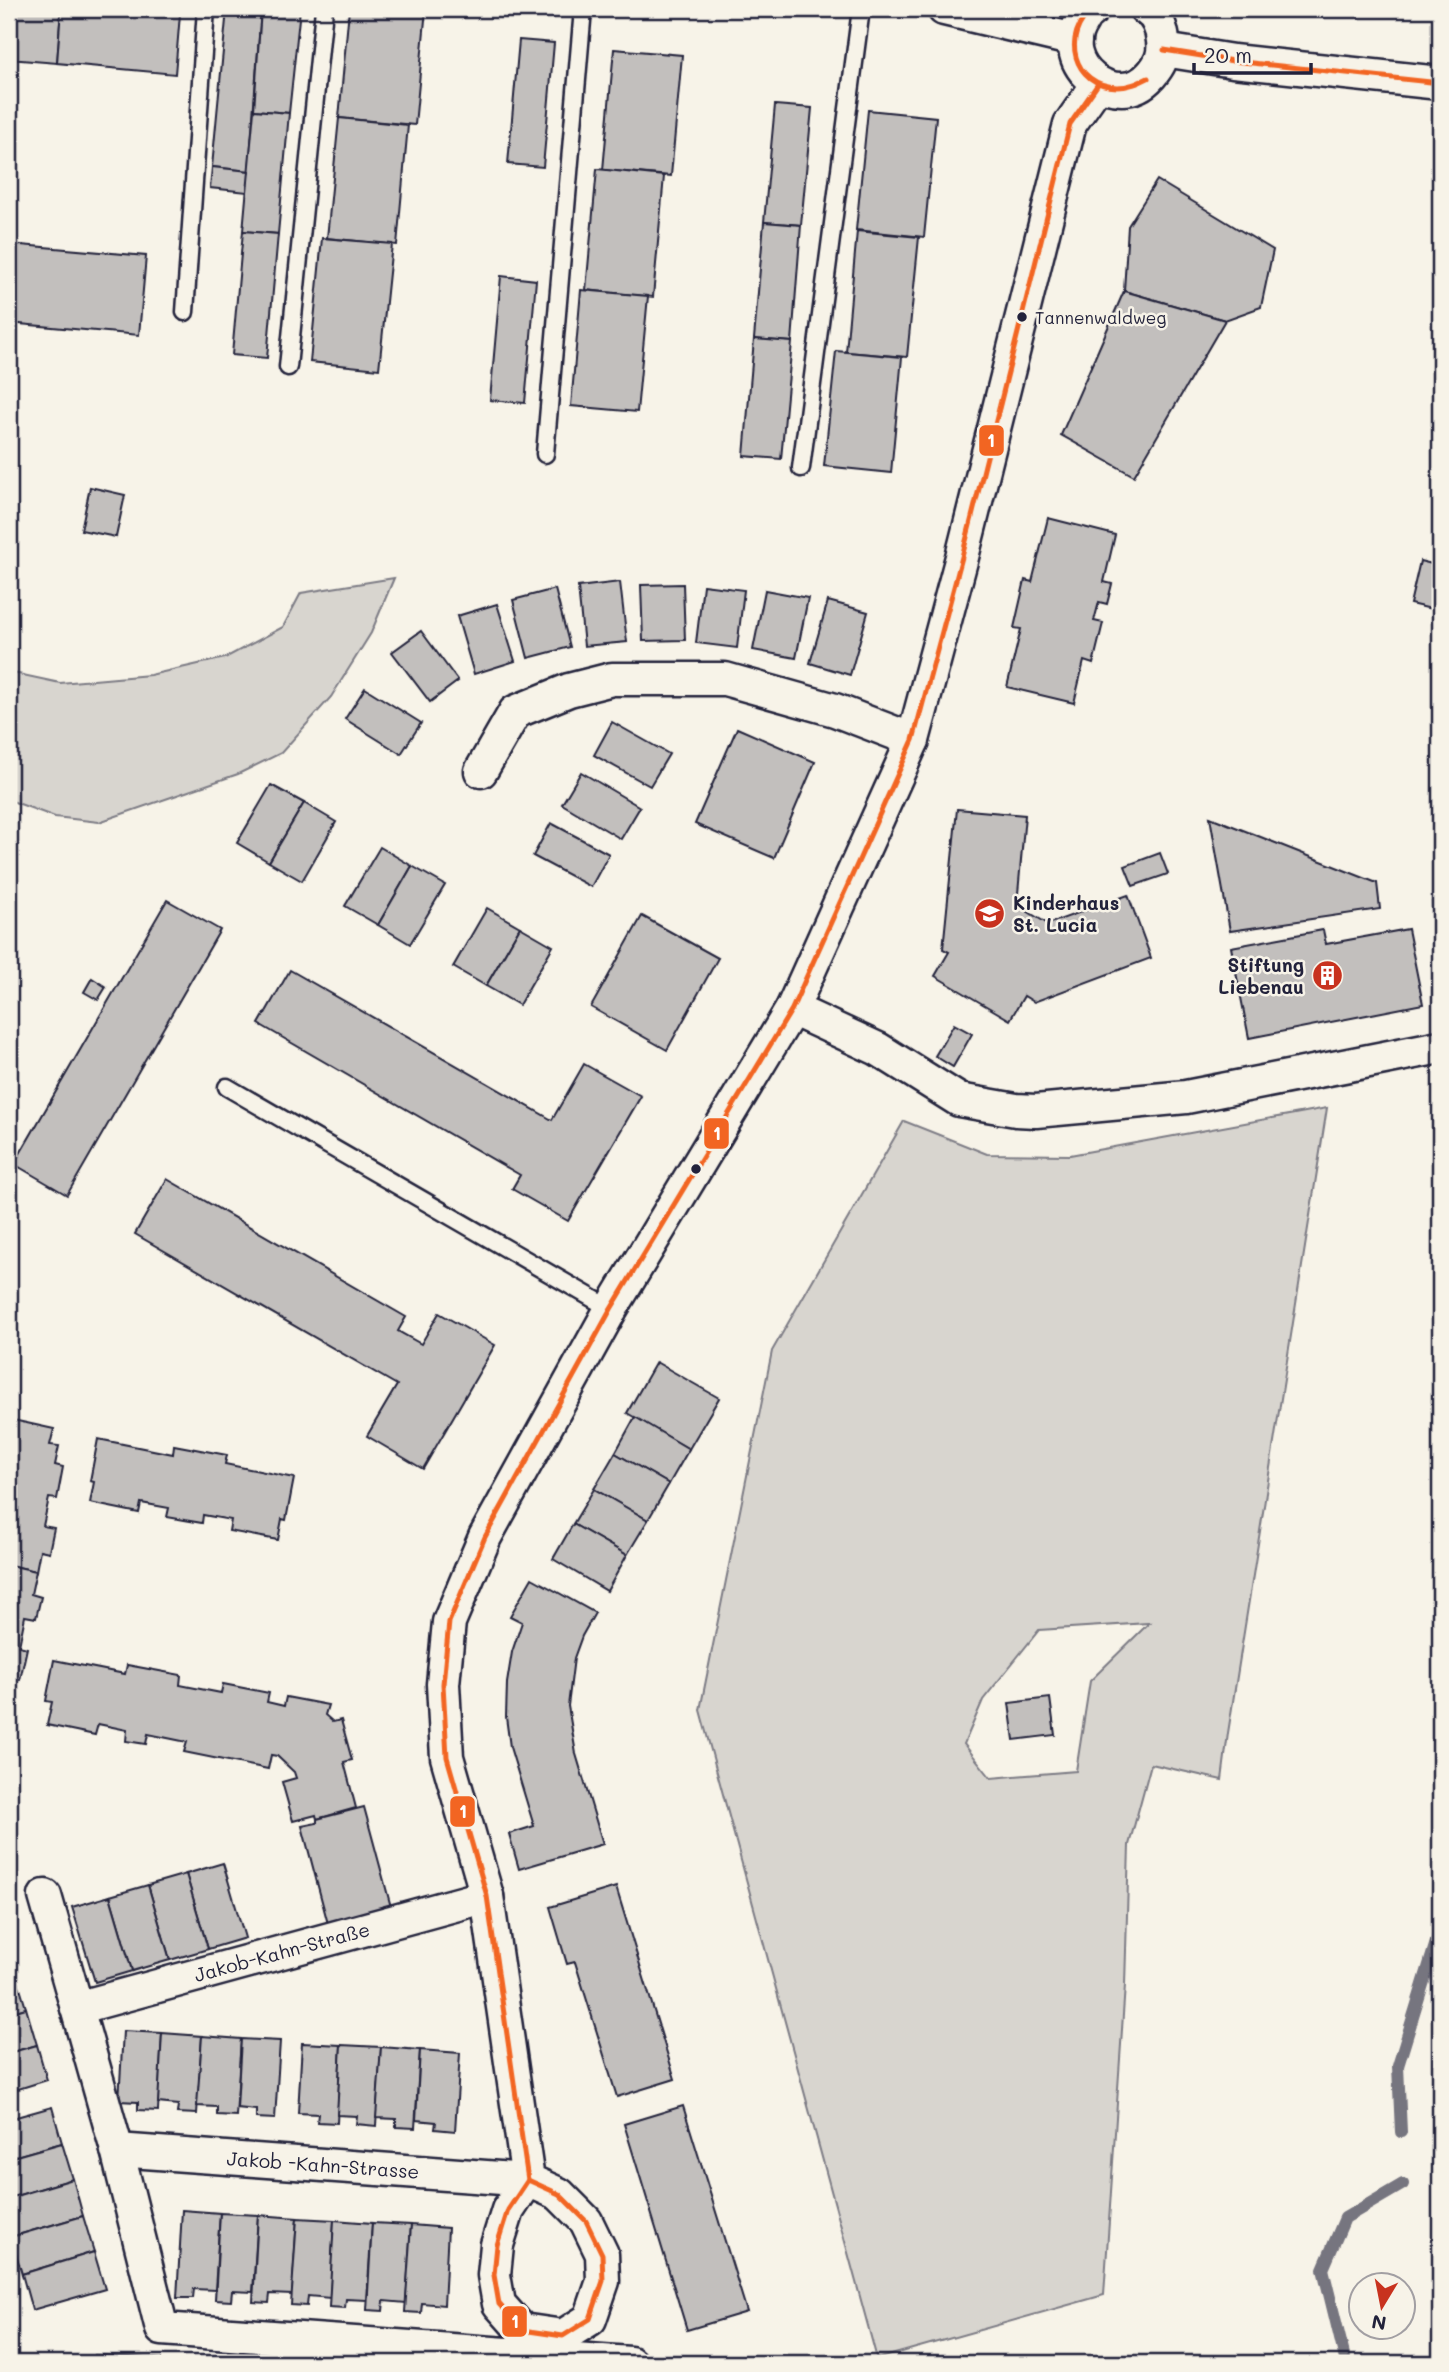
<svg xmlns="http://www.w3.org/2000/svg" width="1449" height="2372" font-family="Mali,sans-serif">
<rect width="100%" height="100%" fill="#f7f3e8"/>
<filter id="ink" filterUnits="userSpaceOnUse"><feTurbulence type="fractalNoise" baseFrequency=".0143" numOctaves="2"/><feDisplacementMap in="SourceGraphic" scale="14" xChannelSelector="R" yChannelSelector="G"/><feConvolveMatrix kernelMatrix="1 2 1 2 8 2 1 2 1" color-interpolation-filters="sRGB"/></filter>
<g filter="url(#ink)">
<!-- green -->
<g fill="#d8d5cf" stroke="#7d7c85" stroke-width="2" fill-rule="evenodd">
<polygon points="394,578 371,633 331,697 281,753 238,774 99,822 55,817 9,800 9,672 60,683 150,675 225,658 283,627 301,593"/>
<path d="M1327 1108 1228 1733 1222 1780 1151 1764 1129 1845 1125 1985 1104 2295 877 2359 700 1710 772 1351 904 1121 987 1154 1070 1155ZM1149 1623 1090 1681 1076 1771 991 1778 964 1744 983 1700 1039 1630Z"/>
</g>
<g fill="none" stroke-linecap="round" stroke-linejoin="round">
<!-- stream -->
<g stroke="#76747f" stroke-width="12">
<polyline points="1401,2132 1398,2066 1440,1929"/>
<polyline points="1346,2363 1323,2269 1345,2218 1403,2184"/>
</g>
</g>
<!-- building -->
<g fill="#c2bfbd" stroke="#22223b" stroke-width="2">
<polygon points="9,9 61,9 57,63 9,59"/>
<polygon points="61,9 156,9 156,12 180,14 175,74 57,63"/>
<polygon points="227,9 261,9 249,171 212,167"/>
<polygon points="261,9 300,9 289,113 254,110"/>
<polygon points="349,9 426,9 415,125 339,118"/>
<polygon points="519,40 554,43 543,167 508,164"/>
<polygon points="614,49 682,55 671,176 603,170"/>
<polygon points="775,105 812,108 801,225 764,222"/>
<polygon points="254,110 289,113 278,234 243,231"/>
<polygon points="868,110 936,117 924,237 856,230"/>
<polygon points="339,118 408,125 397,245 327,238"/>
<polygon points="212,167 249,171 247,192 210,188"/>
<polygon points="597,169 664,176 653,297 586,290"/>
<polygon points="1157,180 1273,250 1261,307 1225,320 1124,291 1128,226"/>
<polygon points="764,222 801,225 792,342 754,339"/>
<polygon points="243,231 278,234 267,358 232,355"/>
<polygon points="857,231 919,237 907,357 846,352"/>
<polygon points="322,238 392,244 379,369 310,362"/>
<polygon points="9,244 146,256 139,335 9,323"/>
<polygon points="501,276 536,280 525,403 490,400"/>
<polygon points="581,290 648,296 637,412 571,406"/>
<polygon points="1124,291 1225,320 1134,476 1061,435"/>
<polygon points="754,339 792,342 781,459 744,456"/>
<polygon points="836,351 902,357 891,473 824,466"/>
<polygon points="90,487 125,495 116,537 81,530"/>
<polygon points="1048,518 1115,535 1104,582 1112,584 1107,604 1099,602 1094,621 1103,623 1093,664 1084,661 1074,703 1007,687 1021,629 1014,628 1025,580 1032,582"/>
<polygon points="1420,561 1440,566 1440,611 1410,604"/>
<polygon points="620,582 627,642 584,646 578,587"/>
<polygon points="683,584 685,640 643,641 641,585"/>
<polygon points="703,585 744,590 737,648 696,643"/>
<polygon points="555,589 570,647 528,658 513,600"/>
<polygon points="765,590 808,598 796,658 753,650"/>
<polygon points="828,601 868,612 850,675 810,663"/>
<polygon points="497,604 515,661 474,674 457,616"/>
<polygon points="421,631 458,681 430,702 392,652"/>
<polygon points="365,688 421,723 401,754 345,719"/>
<polygon points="612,722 669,754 650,786 594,755"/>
<polygon points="737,728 815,762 774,858 695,824"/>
<polygon points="581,772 640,807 621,839 562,804"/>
<polygon points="271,785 304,803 269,862 237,843"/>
<polygon points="304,803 336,822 302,881 269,862"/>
<polygon points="957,809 1025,815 1017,905 1048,924 1128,895 1151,958 1034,1002 1024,996 1010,1020 935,976 949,952 943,949"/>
<polygon points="1210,817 1377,883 1380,909 1230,931"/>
<polygon points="551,823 609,854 591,887 533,856"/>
<polygon points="380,847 412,866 378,925 345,906"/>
<polygon points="1160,853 1168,874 1133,886 1125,866"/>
<polygon points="412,866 445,885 410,944 378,925"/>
<polygon points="167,900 220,930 67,1195 14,1164"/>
<polygon points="1440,901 1440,953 1432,902"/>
<polygon points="487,908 520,927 486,986 453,967"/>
<polygon points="642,916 718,958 667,1050 591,1007"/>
<polygon points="520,927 553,946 519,1005 486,986"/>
<polygon points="1408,929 1423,1004 1249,1038 1231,947 1323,930 1326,944"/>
<polygon points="290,970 552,1120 584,1064 641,1096 568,1221 512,1189 520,1175 259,1024"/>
<polygon points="92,978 106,987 98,1000 84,992"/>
<polygon points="954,1024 972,1034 953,1067 935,1056"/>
<polygon points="167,1179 406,1317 398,1331 421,1344 439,1313 495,1345 423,1469 367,1436 397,1385 135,1234"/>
<polygon points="656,1362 719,1398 689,1449 627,1413"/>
<polygon points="635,1417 689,1449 669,1484 615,1453"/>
<polygon points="13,1420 54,1429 50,1445 59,1446 55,1465 63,1467 57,1499 49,1498 43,1526 54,1528 49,1552 40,1550 36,1571 9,1565 9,1438"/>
<polygon points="98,1439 173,1454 174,1445 227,1455 225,1464 294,1478 286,1520 282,1519 278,1540 229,1531 231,1520 203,1515 202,1523 167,1517 169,1508 141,1503 139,1513 90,1503 94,1482 90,1481"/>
<polygon points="615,1453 669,1484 648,1520 594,1489"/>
<polygon points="594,1489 648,1520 627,1555 573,1524"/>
<polygon points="573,1524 627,1555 607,1591 553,1559"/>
<polygon points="9,1565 36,1571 31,1594 41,1597 36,1618 25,1616 19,1646 27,1648 20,1680 11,1679 9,1691"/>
<polygon points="532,1578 595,1613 582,1636 574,1658 568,1706 576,1754 603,1844 519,1869 509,1834 534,1826 510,1747 506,1717 507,1683 512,1652 522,1622 510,1616"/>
<polygon points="54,1660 125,1674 127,1665 181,1675 180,1685 221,1693 223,1684 269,1693 267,1702 284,1706 286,1697 328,1705 325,1715 333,1722 341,1720 352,1760 344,1762 356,1808 317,1819 316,1815 293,1821 282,1782 296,1778 294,1772 277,1756 271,1755 268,1769 184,1752 187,1742 148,1734 146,1744 126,1741 127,1730 98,1724 95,1735 47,1725 52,1702 46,1701"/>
<polygon points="1050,1698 1055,1735 1014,1740 1009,1703"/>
<polygon points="364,1807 391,1907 328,1924 302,1826 317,1823 317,1819"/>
<polygon points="223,1863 245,1938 208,1949 186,1874"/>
<polygon points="186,1874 208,1949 170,1960 148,1885"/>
<polygon points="148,1885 170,1960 132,1971 110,1896"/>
<polygon points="616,1887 675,2079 617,2097 575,1962 567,1964 550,1907"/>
<polygon points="110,1896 132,1971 95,1982 72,1907"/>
<polygon points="9,1950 15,1972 9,1974"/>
<polygon points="15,1972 26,2008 9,2013 9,1974"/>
<polygon points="26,2008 37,2045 9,2053 9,2013"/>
<polygon points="123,2031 162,2033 158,2111 138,2110 138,2102 119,2101"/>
<polygon points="162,2033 202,2036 197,2114 177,2113 178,2105 158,2103"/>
<polygon points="202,2036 241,2039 236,2116 217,2115 217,2107 197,2106"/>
<polygon points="241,2039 280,2041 275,2119 256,2118 256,2110 237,2108"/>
<polygon points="302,2043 341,2045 337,2123 317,2122 318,2114 298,2113"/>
<polygon points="37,2045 47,2080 9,2092 9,2053"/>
<polygon points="341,2045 381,2047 376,2126 356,2124 357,2116 337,2115"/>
<polygon points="381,2047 420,2050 415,2128 396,2127 396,2119 376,2118"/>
<polygon points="420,2050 460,2053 455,2131 435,2129 436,2122 416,2120"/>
<polygon points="683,2106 747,2312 687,2330 624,2124"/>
<polygon points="52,2107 62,2143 9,2158 9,2119"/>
<polygon points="62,2143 73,2179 9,2198 9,2158"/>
<polygon points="73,2179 83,2216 11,2237 9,2229 9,2198"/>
<polygon points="182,2210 220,2213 215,2290 194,2289 193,2298 177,2298"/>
<polygon points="220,2213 258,2215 253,2292 232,2291 231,2301 215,2300"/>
<polygon points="258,2215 297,2218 292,2295 270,2294 269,2303 253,2302"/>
<polygon points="83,2216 94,2252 22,2274 11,2237"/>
<polygon points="297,2218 334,2220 330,2298 308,2296 307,2306 291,2305"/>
<polygon points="334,2220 372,2223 367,2300 346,2299 345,2308 329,2307"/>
<polygon points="372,2223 411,2225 406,2303 384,2301 383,2311 367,2310"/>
<polygon points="411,2225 448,2228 444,2305 422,2303 421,2313 405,2312"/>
<polygon points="94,2252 105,2289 32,2310 22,2274"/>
<polygon points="95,2355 161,2359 161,2363 95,2363"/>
</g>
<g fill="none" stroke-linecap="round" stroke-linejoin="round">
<defs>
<g id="lane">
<polyline points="185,312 206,9"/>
<polyline points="288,367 324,9"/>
<polyline points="545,454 583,9"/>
<polyline points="801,468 861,9"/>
<polyline points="227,1087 611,1309"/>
</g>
<g id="street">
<polyline points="944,9 1075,40"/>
<path d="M1093 9C1089 12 1084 16 1082 21 1053 64 1117 114 1151 75 1160 65 1165 55 1163 41 1162 29 1157 15 1146 9"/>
<polyline points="1164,50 1233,61 1440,83"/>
<polyline points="481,771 515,712 569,690 612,679 725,679 835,710 913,740"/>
<polyline points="792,1009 878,1049 959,1100 1016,1110 1036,1111 1186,1097 1440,1047"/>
<polyline points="45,1896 77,2008"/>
<polyline points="487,1896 77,2008 117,2150 162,2329 630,2363"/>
<polyline points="117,2150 528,2180 559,2194 586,2221 602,2254 603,2281 590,2319 563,2336 522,2330 499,2304 494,2275 497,2245 508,2210 528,2180 487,1896 447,1757 443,1684 449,1622 485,1537 611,1309 792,1009 913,740 962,557 1070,124 1098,84"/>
</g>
</defs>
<!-- lane casing -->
<use href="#lane" stroke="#22223b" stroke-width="21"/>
<!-- street casing -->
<use href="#street" stroke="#22223b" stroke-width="37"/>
<!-- lane -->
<use href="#lane" stroke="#f7f3e8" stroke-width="16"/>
<!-- street -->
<use href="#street" stroke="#f7f3e8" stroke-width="32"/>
<defs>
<g id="bus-1">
<path d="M1093 9C1060 35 1073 86 1117 87 1129 87 1138 83 1148 78"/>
<polyline points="1164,50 1233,61 1440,83"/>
<polygon points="528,2180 559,2194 586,2221 602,2254 603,2281 590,2319 563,2336 522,2330 499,2304 494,2275 497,2245 508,2210"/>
<polyline points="528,2180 487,1896 447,1757 443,1684 449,1622 485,1537 611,1309 792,1009 913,740 962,557 1070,124 1098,84"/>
</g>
</defs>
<!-- bus-1 casing -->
<use href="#bus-1" stroke="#f7f3e8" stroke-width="10"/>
<!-- bus-1 -->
<use href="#bus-1" stroke="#f26522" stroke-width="5"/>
</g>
</g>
<!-- icons -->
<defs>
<symbol id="school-disc" viewBox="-11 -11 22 22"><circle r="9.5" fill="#c8321e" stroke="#f7f3e8"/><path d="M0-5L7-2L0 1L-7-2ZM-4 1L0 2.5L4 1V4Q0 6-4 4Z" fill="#fff"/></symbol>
<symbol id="building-disc" viewBox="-11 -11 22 22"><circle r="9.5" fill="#c8321e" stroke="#f7f3e8"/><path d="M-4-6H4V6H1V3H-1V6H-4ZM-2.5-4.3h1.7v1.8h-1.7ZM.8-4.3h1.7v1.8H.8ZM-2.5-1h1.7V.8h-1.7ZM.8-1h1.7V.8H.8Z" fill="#fff"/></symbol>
</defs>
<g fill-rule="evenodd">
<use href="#school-disc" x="972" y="896" width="35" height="35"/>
<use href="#building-disc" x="1310" y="958" width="35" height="35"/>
</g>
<!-- markers -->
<g fill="#22223b" stroke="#f7f3e8" stroke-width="2.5">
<circle cx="1022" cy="317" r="6"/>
<circle cx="696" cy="1169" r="6"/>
</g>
<g text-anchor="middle" stroke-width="5" stroke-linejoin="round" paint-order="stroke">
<!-- bus labels -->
<g font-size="17" fill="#22223b" stroke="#f7f3e8" text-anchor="start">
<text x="1035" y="324">Tannenwaldweg</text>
</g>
<!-- poi labels -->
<g font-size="19" font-weight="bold" fill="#22223b" stroke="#f7f3e8" text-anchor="start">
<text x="1013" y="910">Kinderhaus<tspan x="1013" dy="22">St. Lucia</tspan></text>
<text x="1304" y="972" text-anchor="end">Stiftung<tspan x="1304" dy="22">Liebenau</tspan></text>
</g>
<!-- street labels -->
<g font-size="19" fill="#22223b" stroke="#f7f3e8">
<text transform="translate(282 1952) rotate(-15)" y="7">Jakob-Kahn-Straße</text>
<text transform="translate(323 2165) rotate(4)" y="7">Jakob -Kahn-Strasse</text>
</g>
</g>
<g stroke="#f7f3e8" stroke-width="2.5">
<rect x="978" y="424" width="27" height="33" rx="7" fill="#f26522"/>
<rect x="703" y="1117" width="27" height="33" rx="7" fill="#f26522"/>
<rect x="449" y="1795" width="27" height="33" rx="7" fill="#f26522"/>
<rect x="501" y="2305" width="27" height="33" rx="7" fill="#f26522"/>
</g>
<g font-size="19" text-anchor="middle" font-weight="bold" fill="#fff">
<text x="991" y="447">1</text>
<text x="717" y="1140">1</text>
<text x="463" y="1818">1</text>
<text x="515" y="2328">1</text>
</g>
<!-- margin -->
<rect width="1449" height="2372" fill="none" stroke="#f7f3e8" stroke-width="35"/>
<rect x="18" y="18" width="1414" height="2337" fill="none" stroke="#22223b" stroke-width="2.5" filter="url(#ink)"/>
<!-- north arrow -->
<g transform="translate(1382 2306) rotate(190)"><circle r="33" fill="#f7f3e8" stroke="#a29fa3" stroke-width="2"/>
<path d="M0-5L12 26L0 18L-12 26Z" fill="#c8321e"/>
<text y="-10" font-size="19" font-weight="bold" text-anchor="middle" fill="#22223b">N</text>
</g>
<!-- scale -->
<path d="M1194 63v10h117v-10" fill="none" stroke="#22223b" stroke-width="3.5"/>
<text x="1204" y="63" font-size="21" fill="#22223b" stroke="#f7f3e8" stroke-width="5" paint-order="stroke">20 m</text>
</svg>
